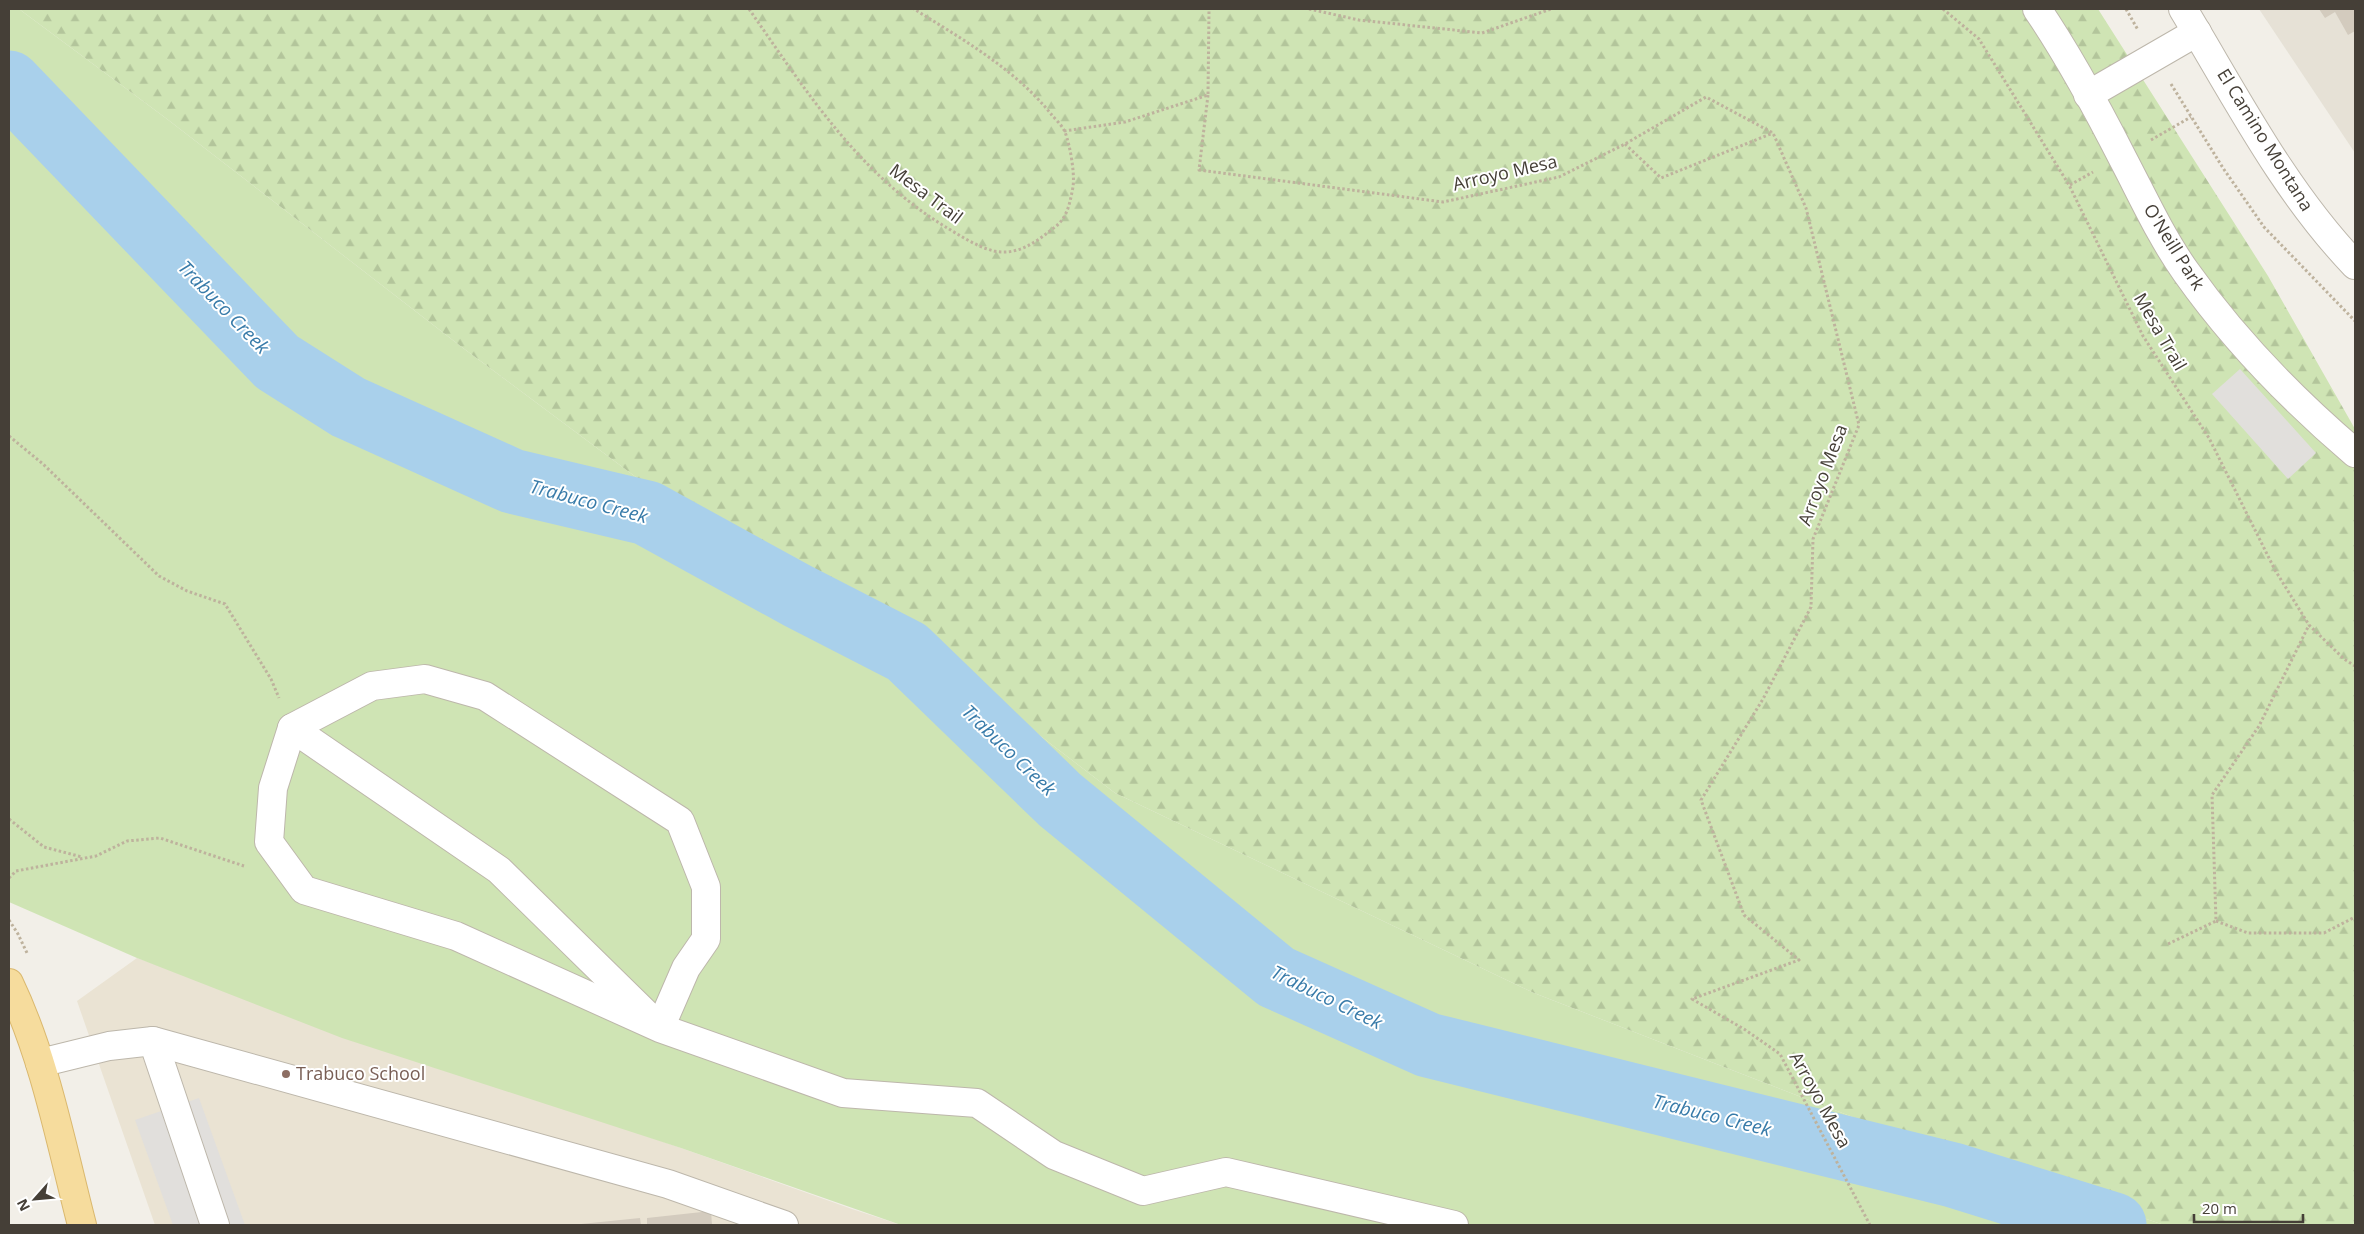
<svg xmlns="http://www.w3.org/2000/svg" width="2364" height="1234" font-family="'Open Sans',sans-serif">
<defs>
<pattern id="forest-firs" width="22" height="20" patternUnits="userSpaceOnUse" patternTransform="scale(1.25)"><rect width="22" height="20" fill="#cfe4b4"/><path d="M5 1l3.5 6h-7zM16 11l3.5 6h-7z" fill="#b3c59b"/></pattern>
</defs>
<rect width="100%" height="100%" fill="#f2efe8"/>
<!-- residential -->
<polygon fill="#e6e1d6" points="2259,9 2355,9 2355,153"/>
<!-- education -->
<polygon fill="#eae3d3" points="137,958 681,1148 852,1209 901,1225 155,1225 77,1001"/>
<!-- green -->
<polygon fill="#cfe4b4" points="9,9 19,9 167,119 463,348 688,516 920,644 1115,793 1534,993 1886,1130 2164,1225 901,1225 681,1148 342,1038 137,958 9,902"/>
<!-- forest -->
<polygon fill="url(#forest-firs)" points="19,9 2098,9 2268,276 2355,429 2355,1225 2164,1225 1886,1130 1534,993 1115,793 920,644 688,516 463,348 167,119"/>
<!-- parking -->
<g fill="#e1dfdc">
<polygon points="2240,369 2316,453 2288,479 2212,394"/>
<polygon points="199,1098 245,1225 173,1225 135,1120"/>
</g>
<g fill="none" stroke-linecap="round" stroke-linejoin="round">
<!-- river -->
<polyline stroke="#a9d0eb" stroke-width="65" points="9,83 277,362 348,407 512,481 647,513 798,596 907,652 1060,800 1276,977 1428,1045 1953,1175 2114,1225"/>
</g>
<!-- building -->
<g fill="#d3cbbe">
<polygon points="2319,9 2355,9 2355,31 2348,35 2335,12 2325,18"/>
<polygon points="711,1211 712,1225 647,1225 647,1218"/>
<polygon points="640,1218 641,1225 581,1225 581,1224"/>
</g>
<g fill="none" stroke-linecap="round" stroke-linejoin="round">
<defs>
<g id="minor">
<path d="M2037 9C2069 56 2097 108 2123 159 2143 197 2161 237 2186 272 2232 337 2294 401 2355 453"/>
<path d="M2183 9C2236 97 2284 191 2355 265"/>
<polyline points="2088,95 2197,32"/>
<polyline points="292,728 499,870 648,1016"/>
<polyline points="660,1028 686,968 706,939 706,887 680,821 485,696 425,679 372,686 292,728 273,788 269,842 304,890 456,936 660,1028 843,1093 977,1103 1054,1155 1143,1191 1226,1172 1454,1225"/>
<polyline points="153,1041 215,1225"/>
<polyline points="40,1063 109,1046 153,1041 668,1184 784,1225"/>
</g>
<path id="major" d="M9 983C45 1058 61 1144 82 1225"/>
</defs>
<!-- minor casing -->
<use href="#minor" stroke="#bdb7ab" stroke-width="30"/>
<!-- major casing -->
<use href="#major" stroke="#dab86e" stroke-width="30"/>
<!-- path -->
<g stroke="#beb29d" stroke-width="3" stroke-dasharray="2.5 2.5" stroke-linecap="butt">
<path d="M749 9C806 91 857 172 944 226 959 235 977 247 994 251 1019 256 1037 241 1055 227 1068 217 1070 202 1073 187 1075 173 1070 145 1065 132 1062 125 1055 119 1051 114 1015 69 962 39 914 9"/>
<polyline points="1309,9 1359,20 1482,33 1551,9"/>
<polyline points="1943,9 1979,39 2069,185 2143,336 2209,438 2275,570 2309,625 2344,659 2355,666"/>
<polyline points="2126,9 2138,30"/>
<polyline points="2171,84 2223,168 2264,227 2355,321"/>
<polyline points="1208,95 1199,170 1443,202 1559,177 1625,144 1706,97 1773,133 1806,208 1859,425 1813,539 1811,607 1763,699 1701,800 1744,915 1799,960 1692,999 1744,1029 1780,1054 1870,1225"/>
<polyline points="1064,131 1125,122 1208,95 1209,9"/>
<polyline points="2151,140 2191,117"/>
<polyline points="1625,144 1661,178 1773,133"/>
<polyline points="2070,185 2093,172"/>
<polyline points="9,436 43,464 159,576 187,591 225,604 271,679 279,698"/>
<polyline points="9,819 44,847 82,857"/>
<polyline points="9,878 16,871 96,856 127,841 160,838 244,866"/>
<polyline points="9,920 18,934 28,955"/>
<polyline points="2216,921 2248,933 2324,933 2355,917"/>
<polyline points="2168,944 2216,921 2212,795 2259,726 2309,625"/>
</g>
<!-- minor -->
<use href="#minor" stroke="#fff" stroke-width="28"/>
<!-- major -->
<use href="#major" stroke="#f6dc9d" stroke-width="28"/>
</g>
<!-- markers -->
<circle fill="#8d6e63" stroke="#fff" stroke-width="2" cx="286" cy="1074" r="5"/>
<g text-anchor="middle" stroke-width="4" stroke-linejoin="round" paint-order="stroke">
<!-- street labels -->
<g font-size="18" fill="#453f37" stroke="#fff">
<text transform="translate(2265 140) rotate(58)" y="6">El Camino Montana</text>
<text transform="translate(1505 173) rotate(-13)" y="6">Arroyo Mesa</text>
<text transform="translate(926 194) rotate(37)" y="6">Mesa Trail</text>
<text transform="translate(2174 247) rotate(58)" y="6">O'Neill Park</text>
<text transform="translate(2160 332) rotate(60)" y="6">Mesa Trail</text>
<text transform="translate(1823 475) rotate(-69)" y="6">Arroyo Mesa</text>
<text transform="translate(1820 1100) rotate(61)" y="6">Arroyo Mesa</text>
</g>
<!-- education labels -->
<g font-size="18" fill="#785e54" stroke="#fff" text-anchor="start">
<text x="296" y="1080">Trabuco School</text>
</g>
<!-- water labels -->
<g font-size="19" font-style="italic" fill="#387ba9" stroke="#fff">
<text transform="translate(224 307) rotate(46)" y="7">Trabuco Creek</text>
<text transform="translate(589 501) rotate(15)" y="7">Trabuco Creek</text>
<text transform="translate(1009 750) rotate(44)" y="7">Trabuco Creek</text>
<text transform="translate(1327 997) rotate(26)" y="7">Trabuco Creek</text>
<text transform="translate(1712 1115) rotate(14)" y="7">Trabuco Creek</text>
</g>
</g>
<!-- border -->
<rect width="2364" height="1234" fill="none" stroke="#453f37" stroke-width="20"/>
<!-- north arrow -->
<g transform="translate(35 1199) rotate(243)" stroke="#ffffff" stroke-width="4" paint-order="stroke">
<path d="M0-4L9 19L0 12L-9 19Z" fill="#453f37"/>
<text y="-8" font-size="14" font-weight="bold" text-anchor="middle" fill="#453f37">N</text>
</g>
<!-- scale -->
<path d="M2194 1214v8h109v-8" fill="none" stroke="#453f37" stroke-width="2.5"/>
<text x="2202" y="1214" font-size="15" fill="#453f37" stroke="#ffffff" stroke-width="4" paint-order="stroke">20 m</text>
</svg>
